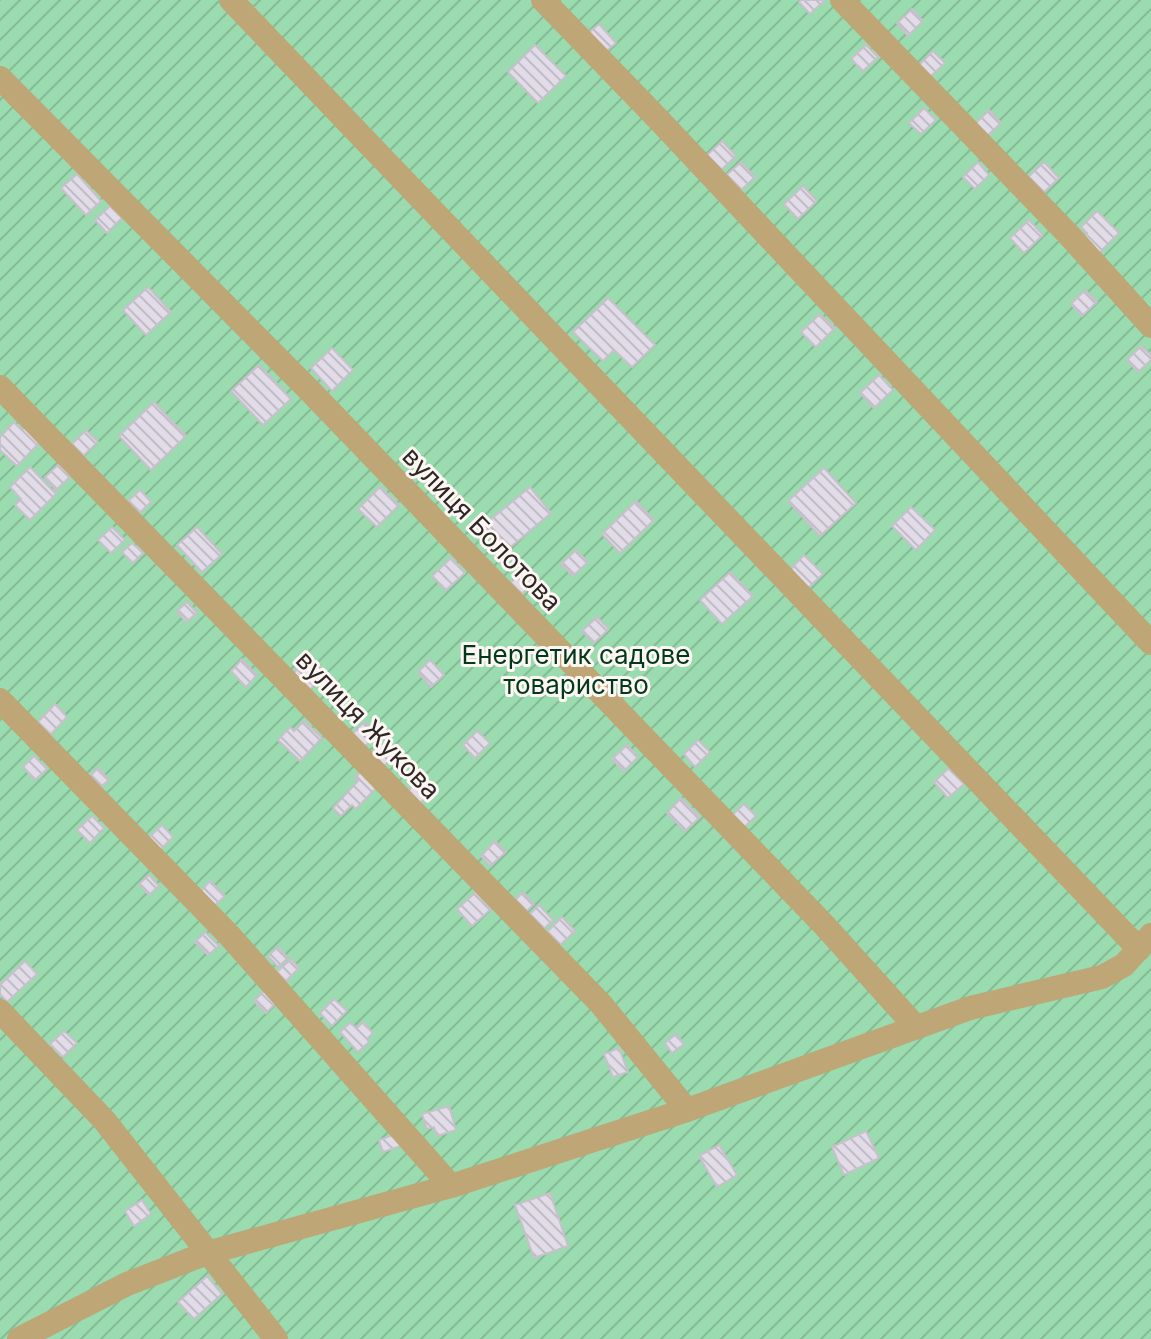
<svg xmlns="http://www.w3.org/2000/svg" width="1151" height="1339" font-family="Inter,sans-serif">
<defs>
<pattern id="garden-furrows" width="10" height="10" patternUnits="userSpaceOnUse" patternTransform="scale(2)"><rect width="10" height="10" fill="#9adbaf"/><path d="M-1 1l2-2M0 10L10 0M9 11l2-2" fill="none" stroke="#85bc96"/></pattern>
<pattern id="building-back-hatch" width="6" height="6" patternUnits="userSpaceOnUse" patternTransform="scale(2)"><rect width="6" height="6" fill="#e1dce7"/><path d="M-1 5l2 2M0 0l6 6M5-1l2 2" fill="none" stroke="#c1bdc6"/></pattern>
</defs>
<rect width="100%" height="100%" fill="#fef6f3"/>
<!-- garden -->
<rect fill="url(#garden-furrows)" x="0" y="0" width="1151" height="1339"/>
<!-- building -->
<g fill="url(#building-back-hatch)" stroke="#c6c1cb" stroke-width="2">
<polygon points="801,0 825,0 810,14 799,2"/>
<polygon points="912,9 923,21 908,36 897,23"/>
<polygon points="599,24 616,43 603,54 587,34"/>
<polygon points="535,45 566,76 538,103 508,72"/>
<polygon points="866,45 878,57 863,71 851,59"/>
<polygon points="933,51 945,63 930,77 919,65"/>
<polygon points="924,108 936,120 921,134 909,123"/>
<polygon points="989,110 1001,123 986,137 974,125"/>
<polygon points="722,141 736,156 717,174 703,159"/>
<polygon points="741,162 755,177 736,195 722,179"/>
<polygon points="978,162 989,175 975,189 963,177"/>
<polygon points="1044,162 1059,178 1041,195 1026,179"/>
<polygon points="77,174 101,201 86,215 61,188"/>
<polygon points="803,186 817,201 798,219 784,204"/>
<polygon points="110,206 122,218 107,233 95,220"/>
<polygon points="1097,211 1119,233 1097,255 1081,239 1087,233 1081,227"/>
<polygon points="1029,220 1043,235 1024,253 1010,238"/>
<polygon points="148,287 171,312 146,335 123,310"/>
<polygon points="1085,290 1097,302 1082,316 1071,304"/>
<polygon points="608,298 655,345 632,367 614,350 603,361 573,332"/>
<polygon points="820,314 835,328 816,347 801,332"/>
<polygon points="1141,346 1151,355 1151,360 1138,372 1127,360"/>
<polygon points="332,348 353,370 332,391 311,368"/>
<polygon points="259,365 291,399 263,425 231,391"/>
<polygon points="879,375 893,390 874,408 860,393"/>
<polygon points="154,402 186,436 151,470 119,436"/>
<polygon points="14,422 22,430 27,425 42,440 17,466 0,450 0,437"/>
<polygon points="86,430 98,442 83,456 72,444"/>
<polygon points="62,461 73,474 56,490 45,477"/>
<polygon points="30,467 56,494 30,520 15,505 21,499 10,487"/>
<polygon points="824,468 856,503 820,536 788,501"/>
<polygon points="380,487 399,505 377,527 358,509"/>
<polygon points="530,487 551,513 506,551 484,525"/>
<polygon points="140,490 151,502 136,516 125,504"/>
<polygon points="636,501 654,520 620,553 602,534"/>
<polygon points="911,507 935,530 916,550 892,526"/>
<polygon points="112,527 125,540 111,553 98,540"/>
<polygon points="197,527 222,554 202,572 177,545"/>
<polygon points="132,543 143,553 133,563 122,552"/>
<polygon points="576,550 588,562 573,576 561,564"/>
<polygon points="804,555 823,574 808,588 790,570"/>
<polygon points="451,558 465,573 446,590 432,576"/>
<polygon points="524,570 535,582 520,596 509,584"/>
<polygon points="730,572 753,596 722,624 700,600"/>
<polygon points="187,602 197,613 186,622 177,611"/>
<polygon points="597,617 609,629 594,643 582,631"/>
<polygon points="311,657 327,674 305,694 289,677"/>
<polygon points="242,659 257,675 246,687 231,671"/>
<polygon points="430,660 444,675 431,687 418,672"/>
<polygon points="55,704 67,717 51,734 38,722"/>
<polygon points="304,721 322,738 300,761 278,740 290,727 294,731"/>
<polygon points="364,722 377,735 362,749 350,736"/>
<polygon points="477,731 490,743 475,758 463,745"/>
<polygon points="698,740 710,752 695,767 684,754"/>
<polygon points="382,743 395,755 380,770 368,757"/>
<polygon points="627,745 638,757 624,771 612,759"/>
<polygon points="34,756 47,769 35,780 23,767"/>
<polygon points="950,767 964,784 948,798 934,782"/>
<polygon points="98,768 109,780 98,789 88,778"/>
<polygon points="360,772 376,788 356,809 352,805 341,816 333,808 358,781 355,778"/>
<polygon points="420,779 433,791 418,805 406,793"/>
<polygon points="681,798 700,817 685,831 667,813"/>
<polygon points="744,804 756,816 741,830 729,818"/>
<polygon points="92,816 104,828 90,843 77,830"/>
<polygon points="162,825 173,837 159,851 147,839"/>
<polygon points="495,841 506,852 490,866 481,856"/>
<polygon points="149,875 159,886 149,895 139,884"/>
<polygon points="210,881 225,896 213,907 199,893"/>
<polygon points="476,892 491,909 472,926 457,909"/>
<polygon points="523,892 534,904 525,913 514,901"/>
<polygon points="539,905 553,920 542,931 528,916"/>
<polygon points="562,917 575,931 558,947 545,934"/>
<polygon points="205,932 219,946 208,955 195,942"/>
<polygon points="278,947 288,958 278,967 268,956"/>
<polygon points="291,959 299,968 286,981 277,972"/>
<polygon points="25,961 37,974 7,1002 0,994 0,985"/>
<polygon points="265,990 276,1003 266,1013 254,1001"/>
<polygon points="334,999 347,1011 332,1026 320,1013"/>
<polygon points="363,1022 373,1033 367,1039 369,1042 358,1052 340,1032 350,1023 357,1028"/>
<polygon points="64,1031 77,1043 63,1057 50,1044"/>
<polygon points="676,1034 684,1044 672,1053 665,1043"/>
<polygon points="619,1048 628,1072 613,1077 604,1054"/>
<polygon points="449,1106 456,1130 437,1136 434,1127 427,1129 422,1114"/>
<polygon points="866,1131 879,1158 844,1175 832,1147"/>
<polygon points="396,1134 401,1146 383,1152 379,1140"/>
<polygon points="719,1145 737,1175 717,1187 699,1156"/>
<polygon points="550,1193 568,1246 534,1258 515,1205"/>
<polygon points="142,1200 151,1214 134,1226 125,1211"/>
<polygon points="207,1276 222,1294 194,1319 178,1302"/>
</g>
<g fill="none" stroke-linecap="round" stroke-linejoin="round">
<!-- minor -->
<g stroke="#bea676" stroke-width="24">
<polyline points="231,0 1139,949"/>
<polyline points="543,0 659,120 1151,643"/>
<polyline points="842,0 1068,234 1151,326"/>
<polyline points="0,78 311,392 825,926 916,1027"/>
<polyline points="0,387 601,1004 687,1110"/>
<polyline points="0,700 229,935 451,1186"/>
<polyline points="0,1011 104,1120 276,1339"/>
<polyline points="19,1339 127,1284 207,1253 451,1186 687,1110 970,1008 1102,977 1124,965 1151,935"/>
</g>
</g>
<g text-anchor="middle" stroke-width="6" stroke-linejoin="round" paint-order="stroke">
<!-- street labels -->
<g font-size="26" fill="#2d2826" stroke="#fef6f3">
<text transform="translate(482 529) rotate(46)" y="9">вулиця Болотова</text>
<text transform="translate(368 725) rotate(46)" y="9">вулиця Жукова</text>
</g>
<!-- park labels -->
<g font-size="26" fill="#01391c" stroke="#fef6f3">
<text x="576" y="664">Енергетик садове<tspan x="576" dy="30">товариство</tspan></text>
</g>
</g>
</svg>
